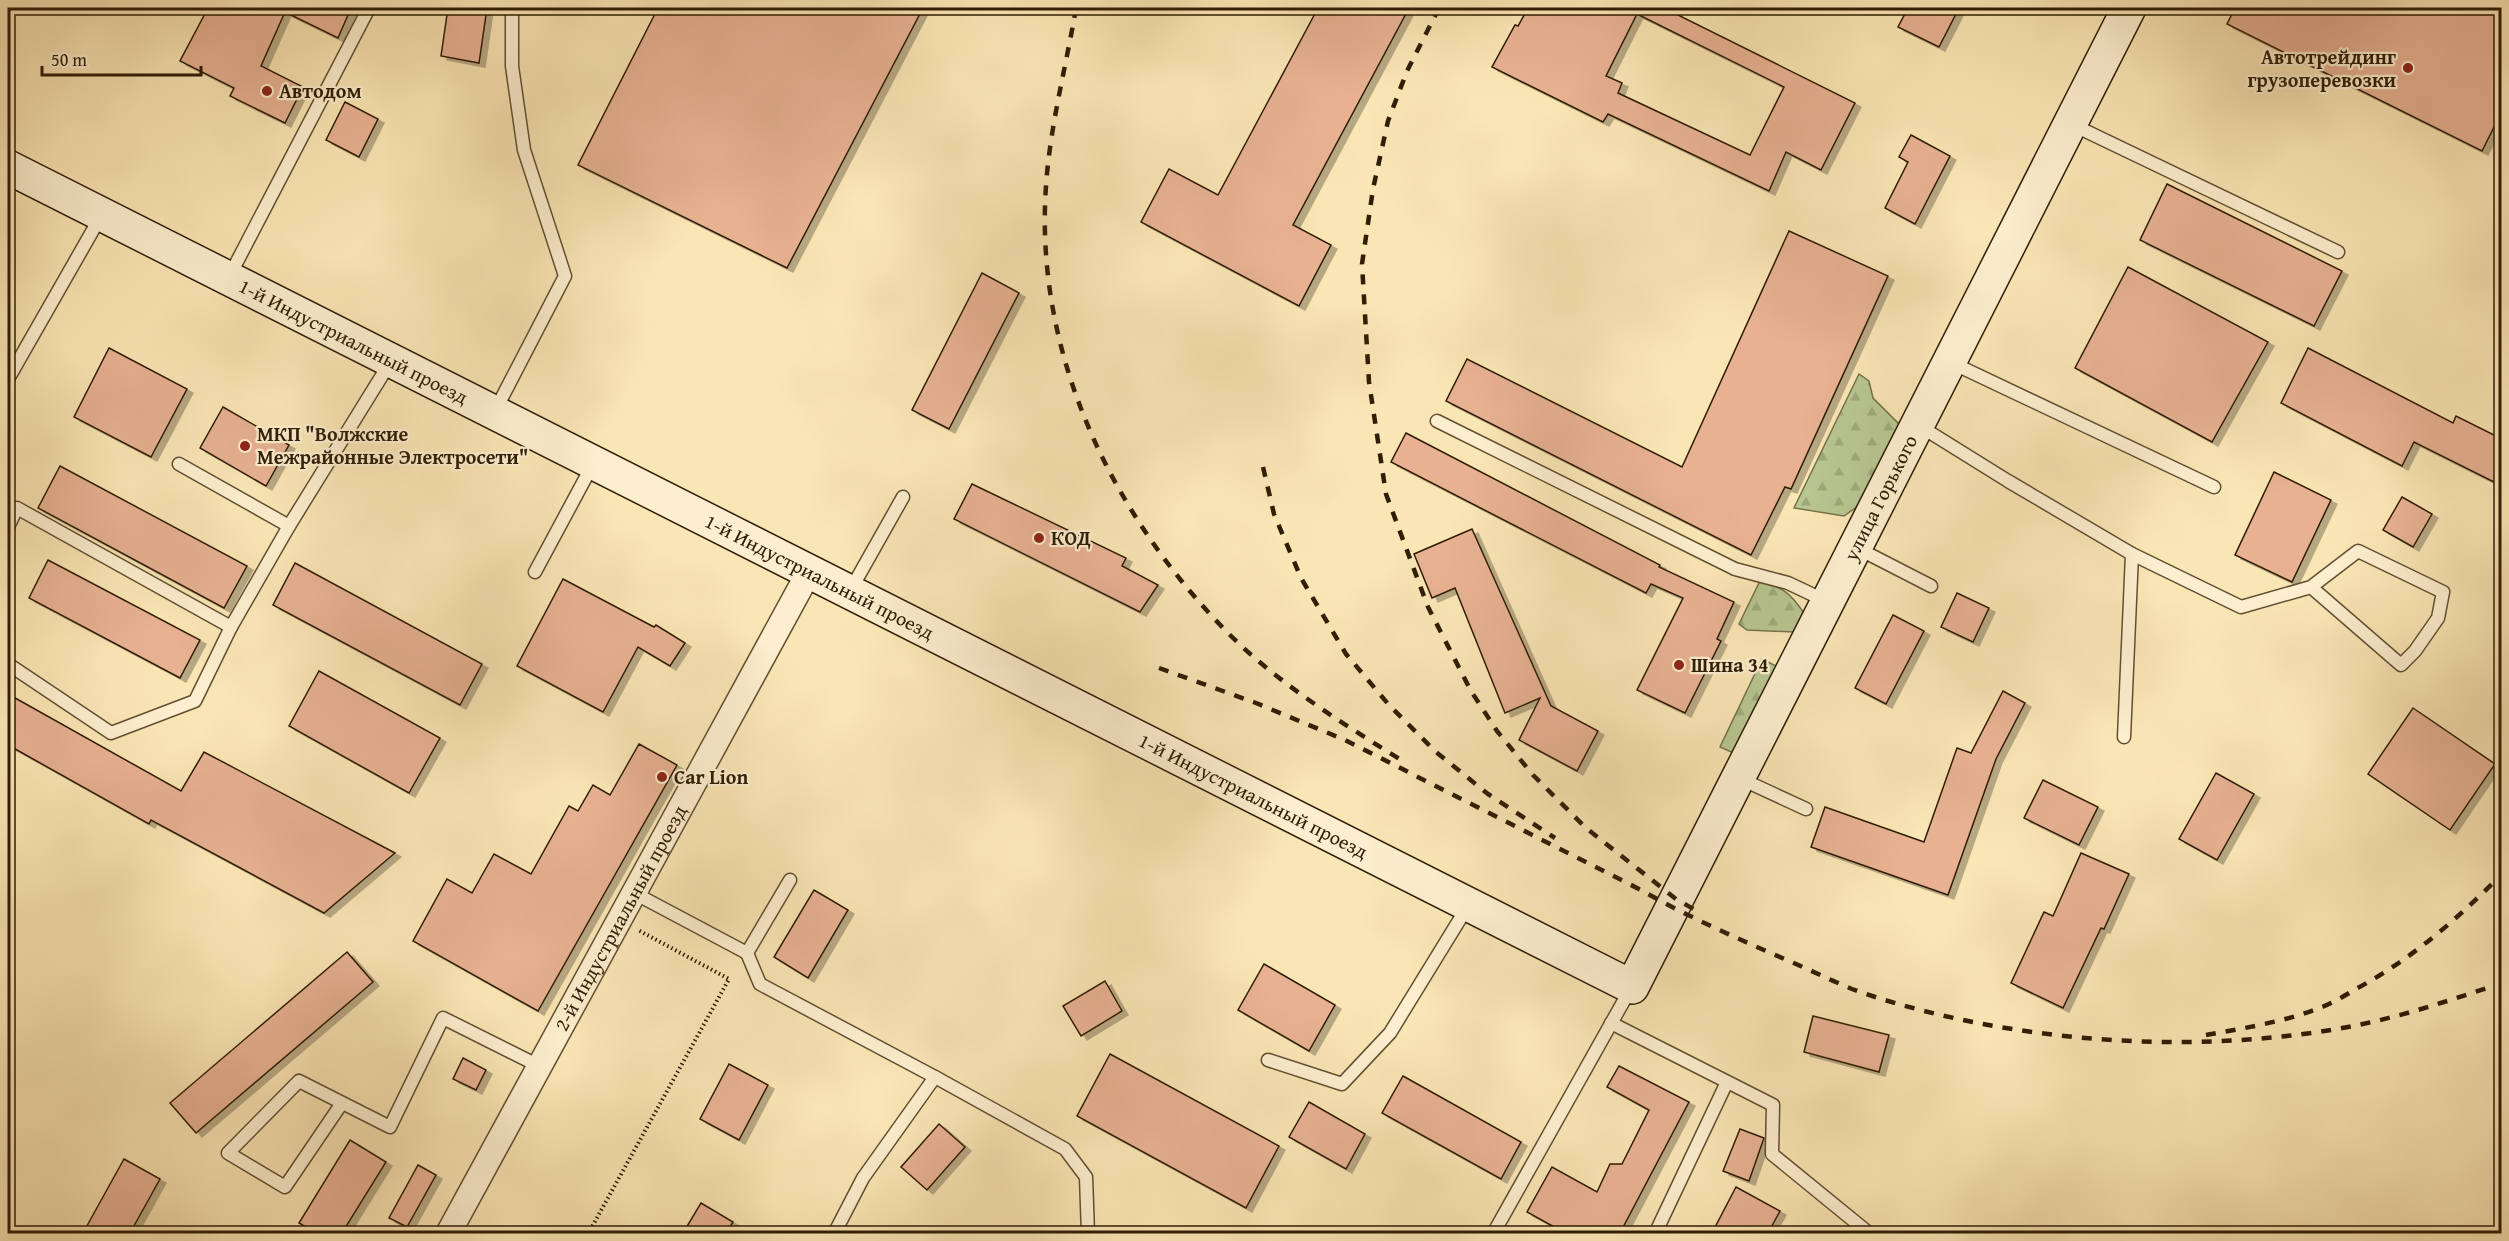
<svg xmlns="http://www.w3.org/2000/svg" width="2509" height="1241" font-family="'Gentium Book Plus',serif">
<defs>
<pattern id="forest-firs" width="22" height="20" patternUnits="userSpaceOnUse" patternTransform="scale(1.5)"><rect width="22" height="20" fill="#b8c691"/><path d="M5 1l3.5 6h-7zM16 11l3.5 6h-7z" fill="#9eaa7c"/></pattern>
<filter id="shadow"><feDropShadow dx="6" dy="4" stdDeviation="0" flood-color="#0004"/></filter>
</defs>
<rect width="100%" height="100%" fill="#fae5b4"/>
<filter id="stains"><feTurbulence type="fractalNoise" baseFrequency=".00333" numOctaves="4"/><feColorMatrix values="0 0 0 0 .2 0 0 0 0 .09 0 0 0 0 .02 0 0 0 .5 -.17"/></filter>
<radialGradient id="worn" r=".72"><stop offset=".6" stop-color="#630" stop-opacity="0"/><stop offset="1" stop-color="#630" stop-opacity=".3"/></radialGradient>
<!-- forest -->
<g fill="url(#forest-firs)" stroke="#74724b" stroke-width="1.5">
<polygon points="1859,374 1869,381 1873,398 1899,424 1861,504 1844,516 1794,508"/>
<path d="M1760 581C1784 588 1790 593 1804 613L1793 632 1747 630 1739 624Z"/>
<polygon points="1762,659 1782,669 1740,756 1720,747"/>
</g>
<!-- building -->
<g fill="#e7b192" stroke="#2f1d05" stroke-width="1.5" fill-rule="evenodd" filter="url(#shadow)">
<polygon points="208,8 351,8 338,38 285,12 261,66 303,87 285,123 230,96 234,88 180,61"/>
<polygon points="448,8 487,8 479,63 441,56"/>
<polygon points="658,8 923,8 787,268 578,165"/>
<polygon points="1318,8 1409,8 1293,225 1331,245 1299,306 1141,222 1169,169 1218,195"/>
<path d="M1528 8H1664L1855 103 1821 170 1786 152 1769 191 1608 114 1603 122 1492 67 1515 25 1518 26ZM1637 14 1784 87 1750 155 1618 93 1622 83 1606 76Z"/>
<polygon points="1908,8 1959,8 1939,47 1898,27"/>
<polygon points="2235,8 2502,8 2502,111 2482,151 2227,24"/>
<polygon points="345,102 378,119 359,157 326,140"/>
<polygon points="1911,135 1950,156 1915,224 1885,208 1908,162 1899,157"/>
<polygon points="2167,184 2342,271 2314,326 2140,240"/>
<polygon points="1789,231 1888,276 1791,489 1785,487 1751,555 1446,401 1467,359 1682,467"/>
<polygon points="2128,267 2268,342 2212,442 2075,368"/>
<polygon points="982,273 1019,293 949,429 912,410"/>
<polygon points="109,348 187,389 151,457 74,417"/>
<polygon points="2308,348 2453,423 2456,416 2502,439 2502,486 2414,442 2402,466 2281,403"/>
<polygon points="223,407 289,445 266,486 200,448"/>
<polygon points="1406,433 1660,565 1659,567 1734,602 1717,639 1721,641 1685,713 1637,690 1683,598 1651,584 1646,593 1391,462"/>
<polygon points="60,466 247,566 224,608 38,508"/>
<polygon points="2274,472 2331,500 2292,582 2235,555"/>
<polygon points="972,484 1126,558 1122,566 1158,585 1140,612 954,519"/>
<polygon points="2402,497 2432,514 2413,547 2383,530"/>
<polygon points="1472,529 1551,706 1598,731 1577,771 1519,740 1540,698 1505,713 1455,588 1432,598 1414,554"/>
<polygon points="48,560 200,640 180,678 29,598"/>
<polygon points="295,563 482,664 460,705 273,605"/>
<polygon points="563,579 654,627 656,625 685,643 670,666 638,647 603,712 517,666"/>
<polygon points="1957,593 1989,608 1973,642 1941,627"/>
<polygon points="1893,615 1924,631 1886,704 1855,688"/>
<polygon points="319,671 440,738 409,793 289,726"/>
<polygon points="2003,691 2025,703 1996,759 1948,895 1811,847 1825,807 1924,842 1957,748 1971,753"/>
<polygon points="8,694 181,791 204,752 395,853 324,913 151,820 149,824 8,745"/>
<polygon points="2413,708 2495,764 2450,830 2368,774"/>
<polygon points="639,744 677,765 538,1011 413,941 447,879 472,893 494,854 531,874 569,806 578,811 593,785 610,795"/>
<polygon points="2216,773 2254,794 2217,860 2179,839"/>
<polygon points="2043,780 2098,807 2079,845 2024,818"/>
<polygon points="2081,853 2129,874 2104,929 2101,928 2063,1008 2011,983 2044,912 2053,916"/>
<polygon points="814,890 848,910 808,978 774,957"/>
<polygon points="347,952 373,982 196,1133 170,1103"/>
<polygon points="1264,964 1335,1005 1309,1051 1238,1010"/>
<polygon points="1105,981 1122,1011 1081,1036 1063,1006"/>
<polygon points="1813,1016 1889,1035 1879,1072 1804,1052"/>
<polygon points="1110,1054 1279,1146 1246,1208 1077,1116"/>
<polygon points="463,1058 486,1070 476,1090 453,1079"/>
<polygon points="729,1064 768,1085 739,1140 700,1119"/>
<polygon points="1619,1066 1689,1102 1620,1233 1565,1233 1527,1212 1552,1167 1597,1192 1610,1164 1622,1164 1649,1110 1607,1087"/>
<polygon points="1403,1076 1521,1142 1501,1179 1382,1113"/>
<polygon points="1309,1102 1365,1134 1346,1169 1289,1137"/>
<polygon points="939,1124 965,1147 927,1190 901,1167"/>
<polygon points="1740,1129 1764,1138 1749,1181 1723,1171"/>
<polygon points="350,1140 386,1162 342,1233 316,1233 299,1223"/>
<polygon points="124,1159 160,1179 130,1233 83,1233"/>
<polygon points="418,1165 436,1175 407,1227 389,1218"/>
<polygon points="1736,1187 1780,1211 1768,1233 1712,1233"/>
<polygon points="701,1203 733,1222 726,1233 683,1233"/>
</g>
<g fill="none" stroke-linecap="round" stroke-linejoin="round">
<defs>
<g id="lane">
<polyline points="2071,124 2338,252"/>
<polyline points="229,277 369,8"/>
<polyline points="1950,362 2214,487"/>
<polyline points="8,379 101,216"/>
<polyline points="495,411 565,276 524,150 512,66 512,8"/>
<polyline points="1437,421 1735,569 1788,583 1826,601"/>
<polyline points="1918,425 2008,481 2132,554 2241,607 2311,587 2358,551 2443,592 2438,618 2415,651 2401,665 2311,587"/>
<polyline points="179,464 289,526"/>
<polyline points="8,527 17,508 231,627 195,701 111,733 8,664"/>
<polyline points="1857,548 1931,586"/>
<polyline points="535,572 593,464"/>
<polyline points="850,591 903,497"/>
<polyline points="231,627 289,526 391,361"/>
<polyline points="2124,737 2132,554"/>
<polyline points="1739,778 1806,809"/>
<polyline points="634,893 747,953 790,880"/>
<polyline points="747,953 760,984 935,1077 863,1178 834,1234"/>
<polyline points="1611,1023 1773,1105 1772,1154 1870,1234"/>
<polyline points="1268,1060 1342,1084 1390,1033 1468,906"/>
<polyline points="935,1077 1065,1149 1086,1177 1088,1234"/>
<polyline points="342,1103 285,1187 228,1153 299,1081 390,1127 443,1018 539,1066"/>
<polyline points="1493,1234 1631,988"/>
<polyline points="1655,1234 1727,1082"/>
</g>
<g id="street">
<path id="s1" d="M448 1234 809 572"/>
</g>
<g id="secondary">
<path id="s2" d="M8 167 1632 987 2129 8"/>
</g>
</defs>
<!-- lane casing -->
<use href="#lane" stroke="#624f31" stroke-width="15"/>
<!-- street casing -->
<use href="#street" stroke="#624f31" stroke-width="27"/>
<!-- secondary casing -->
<use href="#secondary" stroke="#2f1d05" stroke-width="36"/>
<!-- path -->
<polyline stroke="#2f1d05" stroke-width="4" stroke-dasharray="1.5 3" stroke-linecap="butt" points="588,1234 729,979 638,930"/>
<!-- lane -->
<use href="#lane" stroke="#fceece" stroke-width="12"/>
<!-- street -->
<use href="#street" stroke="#fceece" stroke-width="24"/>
<!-- secondary -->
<use href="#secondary" stroke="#fceece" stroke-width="33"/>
<!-- rail -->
<g stroke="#2f1d05" stroke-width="4.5" stroke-dasharray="10 10" stroke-linecap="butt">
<path d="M1076 8C1066 67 1050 126 1046 186 1034 355 1113 517 1229 634 1279 684 1342 723 1401 760"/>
<polyline points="1439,8 1407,71 1388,121 1373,189 1362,264 1369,382 1386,494 1428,607 1471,691 1497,731 1533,775 1586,828 1676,899 1697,911"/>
<polyline points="1263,467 1274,514 1301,578 1346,654 1389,705 1436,752 1488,794 1555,838"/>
<path d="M1159 668 1256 703 1345 740 1641 890C1690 918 1743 941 1796 964 1819 974 1842 986 1866 994 2017 1044 2203 1056 2358 1025 2407 1015 2454 999 2502 983"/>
<path d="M2206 1035C2244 1028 2285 1022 2322 1007 2333 1003 2344 996 2354 990 2412 959 2455 921 2502 874"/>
<polyline points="2492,1234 2502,1225"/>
</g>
</g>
<!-- markers -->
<g fill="#8f2418" stroke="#fceece" stroke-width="2">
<circle cx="2408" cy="68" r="6"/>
<circle cx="267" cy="91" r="6"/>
<circle cx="245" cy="446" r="6"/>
<circle cx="1039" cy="538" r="6"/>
<circle cx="1679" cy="665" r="6"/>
<circle cx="662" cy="777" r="6"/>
</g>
<g text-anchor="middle" stroke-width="4.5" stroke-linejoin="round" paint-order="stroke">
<!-- poi labels -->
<g font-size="20" font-weight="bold" fill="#2f1d05" stroke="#fceece" text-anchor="start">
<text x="2396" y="64" text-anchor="end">Автотрейдинг<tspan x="2396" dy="23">грузоперевозки</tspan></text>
<text x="279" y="98">Автодом</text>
<text x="257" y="441">МКП "Волжские<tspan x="257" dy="23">Межрайонные Электросети"</tspan></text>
<text x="1051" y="545">КОД</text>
<text x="1691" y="672">Шина 34</text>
<text x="674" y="784">Car Lion</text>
</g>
<!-- street labels -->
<g font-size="20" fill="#2f1d05" stroke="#fceece">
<text dy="7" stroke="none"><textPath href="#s2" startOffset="387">1-й Индустриальный проезд</textPath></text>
<text dy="7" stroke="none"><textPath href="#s2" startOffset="2368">улица Горького</textPath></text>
<text dy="7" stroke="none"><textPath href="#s2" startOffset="909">1-й Индустриальный проезд</textPath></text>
<text dy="7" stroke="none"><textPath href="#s2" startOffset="1395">1-й Индустриальный проезд</textPath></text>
<text dy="7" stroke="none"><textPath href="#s1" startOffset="360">2-й Индустриальный проезд</textPath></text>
</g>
</g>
<!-- margin -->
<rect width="2509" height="1241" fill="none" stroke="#fae5b4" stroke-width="30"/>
<rect x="9" y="9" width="2491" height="1223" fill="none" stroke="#2f1d05" stroke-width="3"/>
<rect x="15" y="15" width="2479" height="1211" fill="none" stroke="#2f1d05" stroke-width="1.5"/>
<!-- scale -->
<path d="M42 66v9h159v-9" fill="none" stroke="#2f1d05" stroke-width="3"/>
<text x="51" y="66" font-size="18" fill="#2f1d05" stroke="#fceece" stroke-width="4.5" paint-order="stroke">50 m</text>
<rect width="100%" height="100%" filter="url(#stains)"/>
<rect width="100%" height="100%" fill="url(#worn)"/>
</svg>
